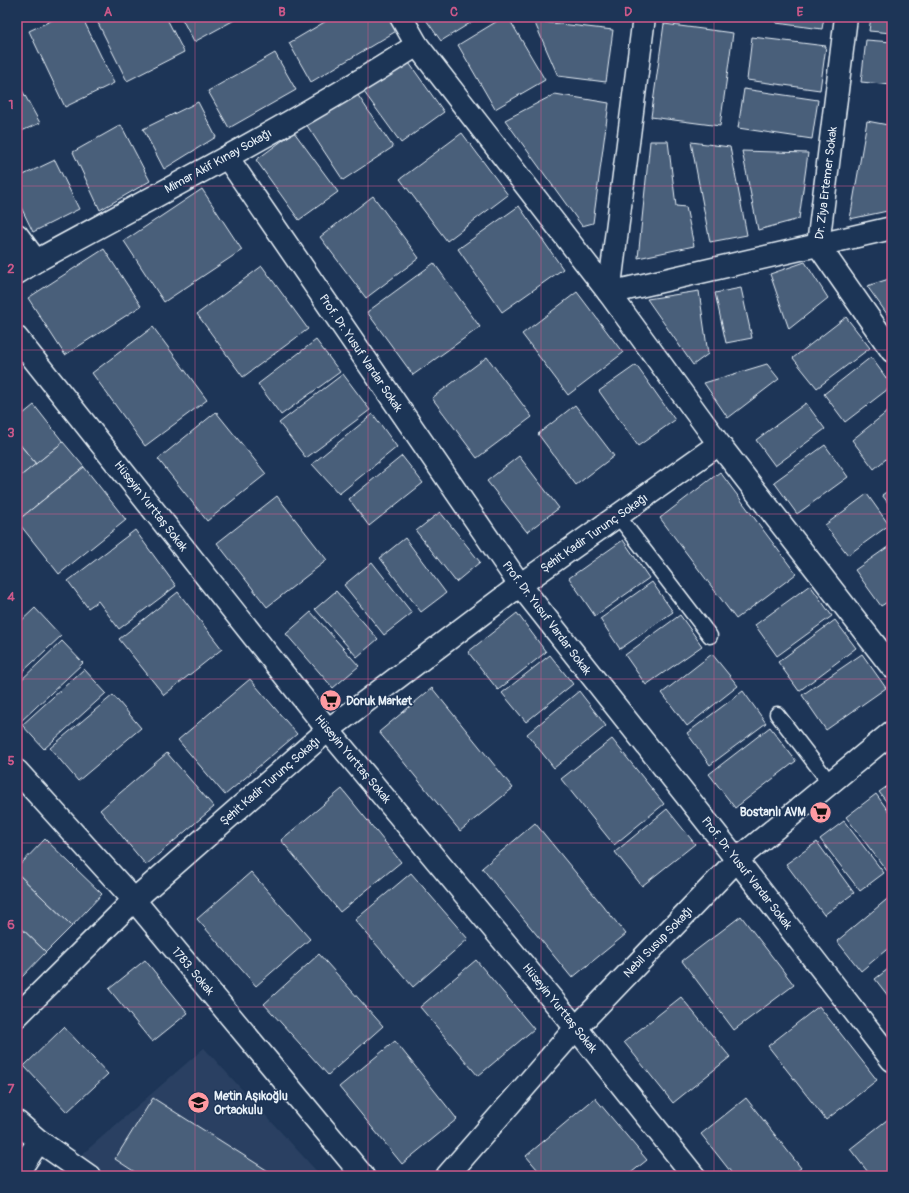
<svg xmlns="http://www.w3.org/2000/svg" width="909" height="1193" font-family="Pangolin,sans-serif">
<rect width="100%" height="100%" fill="#1d3557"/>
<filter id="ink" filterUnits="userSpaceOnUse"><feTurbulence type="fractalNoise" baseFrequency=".025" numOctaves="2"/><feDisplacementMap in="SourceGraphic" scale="8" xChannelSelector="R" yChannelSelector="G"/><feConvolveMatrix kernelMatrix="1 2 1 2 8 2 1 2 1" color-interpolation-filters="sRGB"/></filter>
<g filter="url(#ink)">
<!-- built -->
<polygon fill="#2a4162" points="204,1048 321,1176 105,1176 79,1157"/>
<!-- building -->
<g fill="#495e7a" stroke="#e8f1f8">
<polygon points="59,17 82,17 114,83 65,107 29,31"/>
<polygon points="95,17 166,17 184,52 127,81"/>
<polygon points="181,17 240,17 194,42"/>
<polygon points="333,17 391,17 398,30 311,82 289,43"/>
<polygon points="424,17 480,17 441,41"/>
<polygon points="504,17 508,17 545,80 495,109 458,45"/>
<polygon points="777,17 824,17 822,29 776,23"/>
<polygon points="871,17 892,17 892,33 869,31"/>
<polygon points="534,21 613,30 606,82 558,76"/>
<polygon points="664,24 733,33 720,126 651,117"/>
<polygon points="752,37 826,46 820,90 747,80"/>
<polygon points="866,40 892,42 892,85 861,82"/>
<polygon points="275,53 296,90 229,128 208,91"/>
<polygon points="407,60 444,112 401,143 364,92"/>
<polygon points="17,81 40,123 17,133"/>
<polygon points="744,89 818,100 812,139 738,128"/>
<polygon points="355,91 393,147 343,180 306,124"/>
<polygon points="555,94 609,103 593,223 582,226 505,120"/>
<polygon points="198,102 216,137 164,169 143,129"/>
<polygon points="867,121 888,125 892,147 892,210 850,219"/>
<polygon points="121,125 150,181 100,210 73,152"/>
<polygon points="294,132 338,192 299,220 256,160"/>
<polygon points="462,133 508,195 447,241 400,179"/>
<polygon points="650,141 668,141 676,206 686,207 694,246 638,258"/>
<polygon points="691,142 730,147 747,235 710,242"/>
<polygon points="742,151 808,153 799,219 758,230"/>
<polygon points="55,160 79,209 33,232 17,199 17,178"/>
<polygon points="202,189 242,250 164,302 124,241"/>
<polygon points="373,196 419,258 366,298 320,237"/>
<polygon points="519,206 563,269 502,312 458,249"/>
<polygon points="104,249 141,306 65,355 28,298"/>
<polygon points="805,262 828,298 789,329 770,274"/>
<polygon points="434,263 480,327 413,375 367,312"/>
<polygon points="262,266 308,329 243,377 197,314"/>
<polygon points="892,278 892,321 867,286"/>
<polygon points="741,288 752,338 726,343 715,293"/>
<polygon points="699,291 708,354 693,365 647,299"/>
<polygon points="577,292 623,353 568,395 522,334"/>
<polygon points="846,317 870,348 817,388 793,358"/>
<polygon points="153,327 207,400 145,446 92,373"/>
<polygon points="316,340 340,372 281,415 258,384"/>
<polygon points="487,357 532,417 477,458 432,398"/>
<polygon points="871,357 892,386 845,422 824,394"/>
<polygon points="767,364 779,379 728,418 704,383"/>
<polygon points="636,365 675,420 638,446 599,391"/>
<polygon points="343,374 370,410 306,458 279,423"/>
<polygon points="806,403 825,429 775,466 756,440"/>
<polygon points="34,405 63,442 36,464 17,441 17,419"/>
<polygon points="575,405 614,456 576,485 538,434"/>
<polygon points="892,408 892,454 874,469 852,440"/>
<polygon points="216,412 266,474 207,521 158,459"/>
<polygon points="373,414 397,447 339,494 312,464"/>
<polygon points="17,441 36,464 17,479"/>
<polygon points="63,442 84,467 17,521 17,479"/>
<polygon points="825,445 848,477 797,514 774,482"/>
<polygon points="402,456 423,483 369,526 349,499"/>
<polygon points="519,456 559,508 527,532 487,481"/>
<polygon points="84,467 126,520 59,574 17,521"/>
<polygon points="720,472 796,574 736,619 660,518"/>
<polygon points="892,488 892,508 882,495"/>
<polygon points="867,494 889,525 848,555 825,525"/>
<polygon points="277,496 327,560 267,607 217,543"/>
<polygon points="440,512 480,562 456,582 416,531"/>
<polygon points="135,530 176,586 119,629 98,601 88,608 68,581"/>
<polygon points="405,538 446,593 421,612 380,558"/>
<polygon points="623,540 649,578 595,616 569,578"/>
<polygon points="892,544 892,599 881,606 855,570"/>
<polygon points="372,562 412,613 384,635 344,585"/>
<polygon points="652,582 673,612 620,649 600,619"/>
<polygon points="810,585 832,616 777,656 755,625"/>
<polygon points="336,591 378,639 357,657 315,609"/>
<polygon points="178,592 222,649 164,695 119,639"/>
<polygon points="35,608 61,636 17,677 17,625"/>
<polygon points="311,612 359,666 333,688 286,634"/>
<polygon points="517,613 546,652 498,690 468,652"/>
<polygon points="680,615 702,646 646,685 625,655"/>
<polygon points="835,620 856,648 799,691 778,662"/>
<polygon points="62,641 83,663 19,723 17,720 17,684"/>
<polygon points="712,654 738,686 687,726 662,693"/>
<polygon points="862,654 886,688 826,730 802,695"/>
<polygon points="550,655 573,684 526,722 502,693"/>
<polygon points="84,669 106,693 44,749 22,725"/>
<polygon points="250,679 297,734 225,795 178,740"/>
<polygon points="432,688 513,788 460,831 379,732"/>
<polygon points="579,691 606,726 554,768 527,734"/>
<polygon points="743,691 766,723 710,765 687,733"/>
<polygon points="113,695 141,728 78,781 50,748"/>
<polygon points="770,727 796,761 735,808 709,774"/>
<polygon points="612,739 664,804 614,845 561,779"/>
<polygon points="167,753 214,807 146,865 100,810"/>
<polygon points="892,783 892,809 879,792"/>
<polygon points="342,789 401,862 340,912 281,840"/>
<polygon points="876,794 892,816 892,867 887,871 846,817"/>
<polygon points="667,809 695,844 642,886 615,852"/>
<polygon points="844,821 884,873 860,891 820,839"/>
<polygon points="535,823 626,934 572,978 482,868"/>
<polygon points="45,839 102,894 72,926 17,873 17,868"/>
<polygon points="817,842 854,893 824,915 786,864"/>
<polygon points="251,872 310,939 256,986 197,919"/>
<polygon points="17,873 72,926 46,952 17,924"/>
<polygon points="411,873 468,939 413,987 355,920"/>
<polygon points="892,895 892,945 861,971 837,941"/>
<polygon points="741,916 794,985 734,1030 682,961"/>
<polygon points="17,924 46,952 21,978 17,975"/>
<polygon points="319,954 383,1026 328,1075 264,1004"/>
<polygon points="145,960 188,1013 152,1042 109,989"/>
<polygon points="476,960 534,1029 478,1076 420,1007"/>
<polygon points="892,966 892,1001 875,979"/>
<polygon points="681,997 730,1057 673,1103 624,1042"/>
<polygon points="819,1006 877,1080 826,1120 768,1046"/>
<polygon points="64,1027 108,1074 67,1112 24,1066"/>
<polygon points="395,1041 457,1119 402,1164 339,1087"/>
<polygon points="153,1098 276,1176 141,1176 115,1159"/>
<polygon points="595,1098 647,1160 627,1176 543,1176 526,1156"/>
<polygon points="746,1098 801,1168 791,1176 734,1176 701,1134"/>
<polygon points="892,1116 892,1176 871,1176 850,1149"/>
</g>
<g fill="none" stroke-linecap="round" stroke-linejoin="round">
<defs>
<g id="lane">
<polyline points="618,516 710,636"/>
<polyline points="777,714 830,783"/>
</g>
<g id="street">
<polyline points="401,17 417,45 609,293 719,444 892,667"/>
<polyline points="644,17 609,293 892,228"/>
<polyline points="846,17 818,245 892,351"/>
<polyline points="227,157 520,585 737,860 892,1060"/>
<polyline points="17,235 36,261"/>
<path d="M17 273 36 261C164 191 294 124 417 45"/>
<polyline points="17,338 328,730 576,1028 694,1176"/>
<polyline points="17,771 134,900 363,1176"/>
<polyline points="17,1016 134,900 328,730 520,585 719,444"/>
<polyline points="17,1122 39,1141 89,1176"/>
<polyline points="17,1174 39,1141"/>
<polyline points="447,1176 576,1028 737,860 892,732"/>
</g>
</defs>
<!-- lane casing -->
<use href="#lane" stroke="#e8f1f8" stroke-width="17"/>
<!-- street casing -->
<use href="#street" stroke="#e8f1f8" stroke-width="25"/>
<!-- lane -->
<use href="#lane" stroke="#1d3557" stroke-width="14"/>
<!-- street -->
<use href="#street" stroke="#1d3557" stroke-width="22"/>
</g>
</g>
<!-- grid -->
<path fill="none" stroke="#cd598a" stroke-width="1" stroke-opacity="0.55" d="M195 17V1176M368 17V1176M541 17V1176M714 17V1176M17 186H892M17 350H892M17 514H892M17 679H892M17 843H892M17 1007H892"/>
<!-- icons -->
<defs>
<symbol id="supermarket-disc" viewBox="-11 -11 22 22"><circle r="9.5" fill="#ff9aa2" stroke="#1d3557"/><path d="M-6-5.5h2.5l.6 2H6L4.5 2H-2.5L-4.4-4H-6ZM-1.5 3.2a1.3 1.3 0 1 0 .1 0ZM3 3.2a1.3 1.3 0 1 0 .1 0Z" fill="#111"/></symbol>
<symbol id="school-disc" viewBox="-11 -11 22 22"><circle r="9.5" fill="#ff9aa2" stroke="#1d3557"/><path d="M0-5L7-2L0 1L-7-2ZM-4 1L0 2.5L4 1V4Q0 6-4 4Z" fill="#111"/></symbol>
</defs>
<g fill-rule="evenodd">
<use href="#supermarket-disc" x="318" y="688" width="25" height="25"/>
<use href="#supermarket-disc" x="808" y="800" width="25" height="25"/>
<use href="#school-disc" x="186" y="1090" width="25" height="25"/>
</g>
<g text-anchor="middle" stroke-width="3" stroke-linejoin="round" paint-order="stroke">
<!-- street labels -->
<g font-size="12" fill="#e8f1f8" stroke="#1d3557">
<text transform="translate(218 161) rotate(-29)" y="4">Mimar Akif Kınay Sokağı</text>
<text transform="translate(826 183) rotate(-83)" y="4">Dr. Ziya Ertemer Sokak</text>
<text transform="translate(361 353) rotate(56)" y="4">Prof. Dr. Yusuf Vardar Sokak</text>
<text transform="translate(151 506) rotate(52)" y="4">Hüseyin Yurttaş Sokak</text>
<text transform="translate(594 533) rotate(-35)" y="4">Şehit Kadir Turunç Sokağı</text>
<text transform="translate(547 618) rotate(53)" y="4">Prof. Dr. Yusuf Vardar Sokak</text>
<text transform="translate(353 759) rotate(50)" y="4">Hüseyin Yurttaş Sokak</text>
<text transform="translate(270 781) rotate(-41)" y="4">Şehit Kadir Turunç Sokağı</text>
<text transform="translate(747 873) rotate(52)" y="4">Prof. Dr. Yusuf Vardar Sokak</text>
<text transform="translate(658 942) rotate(-46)" y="4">Nebil Susup Sokağı</text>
<text transform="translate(193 971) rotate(50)" y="4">1783. Sokak</text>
<text transform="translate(560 1008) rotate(51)" y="4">Hüseyin Yurttaş Sokak</text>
</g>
<!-- poi labels -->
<g font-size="12" font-weight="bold" fill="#e8f1f8" stroke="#1d3557" text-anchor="start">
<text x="346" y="705">Doruk Market</text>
<text x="806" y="816" text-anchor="end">Bostanlı AVM</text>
<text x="214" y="1100">Metin Aşıkoğlu<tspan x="214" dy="14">Ortaokulu</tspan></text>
</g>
</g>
<!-- margin -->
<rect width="909" height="1193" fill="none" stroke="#1d3557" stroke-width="44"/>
<rect x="22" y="22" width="865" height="1149" fill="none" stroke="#cd598a" stroke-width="1.5"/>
<g font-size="13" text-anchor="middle" font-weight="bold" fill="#cd598a">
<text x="108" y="16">A</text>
<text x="282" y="16">B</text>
<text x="454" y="16">C</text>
<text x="628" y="16">D</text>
<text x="800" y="16">E</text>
<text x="11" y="109">1</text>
<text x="11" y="273">2</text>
<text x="11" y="437">3</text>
<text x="11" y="601">4</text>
<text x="11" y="765">5</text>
<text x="11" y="929">6</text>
<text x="11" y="1093">7</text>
</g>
</svg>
